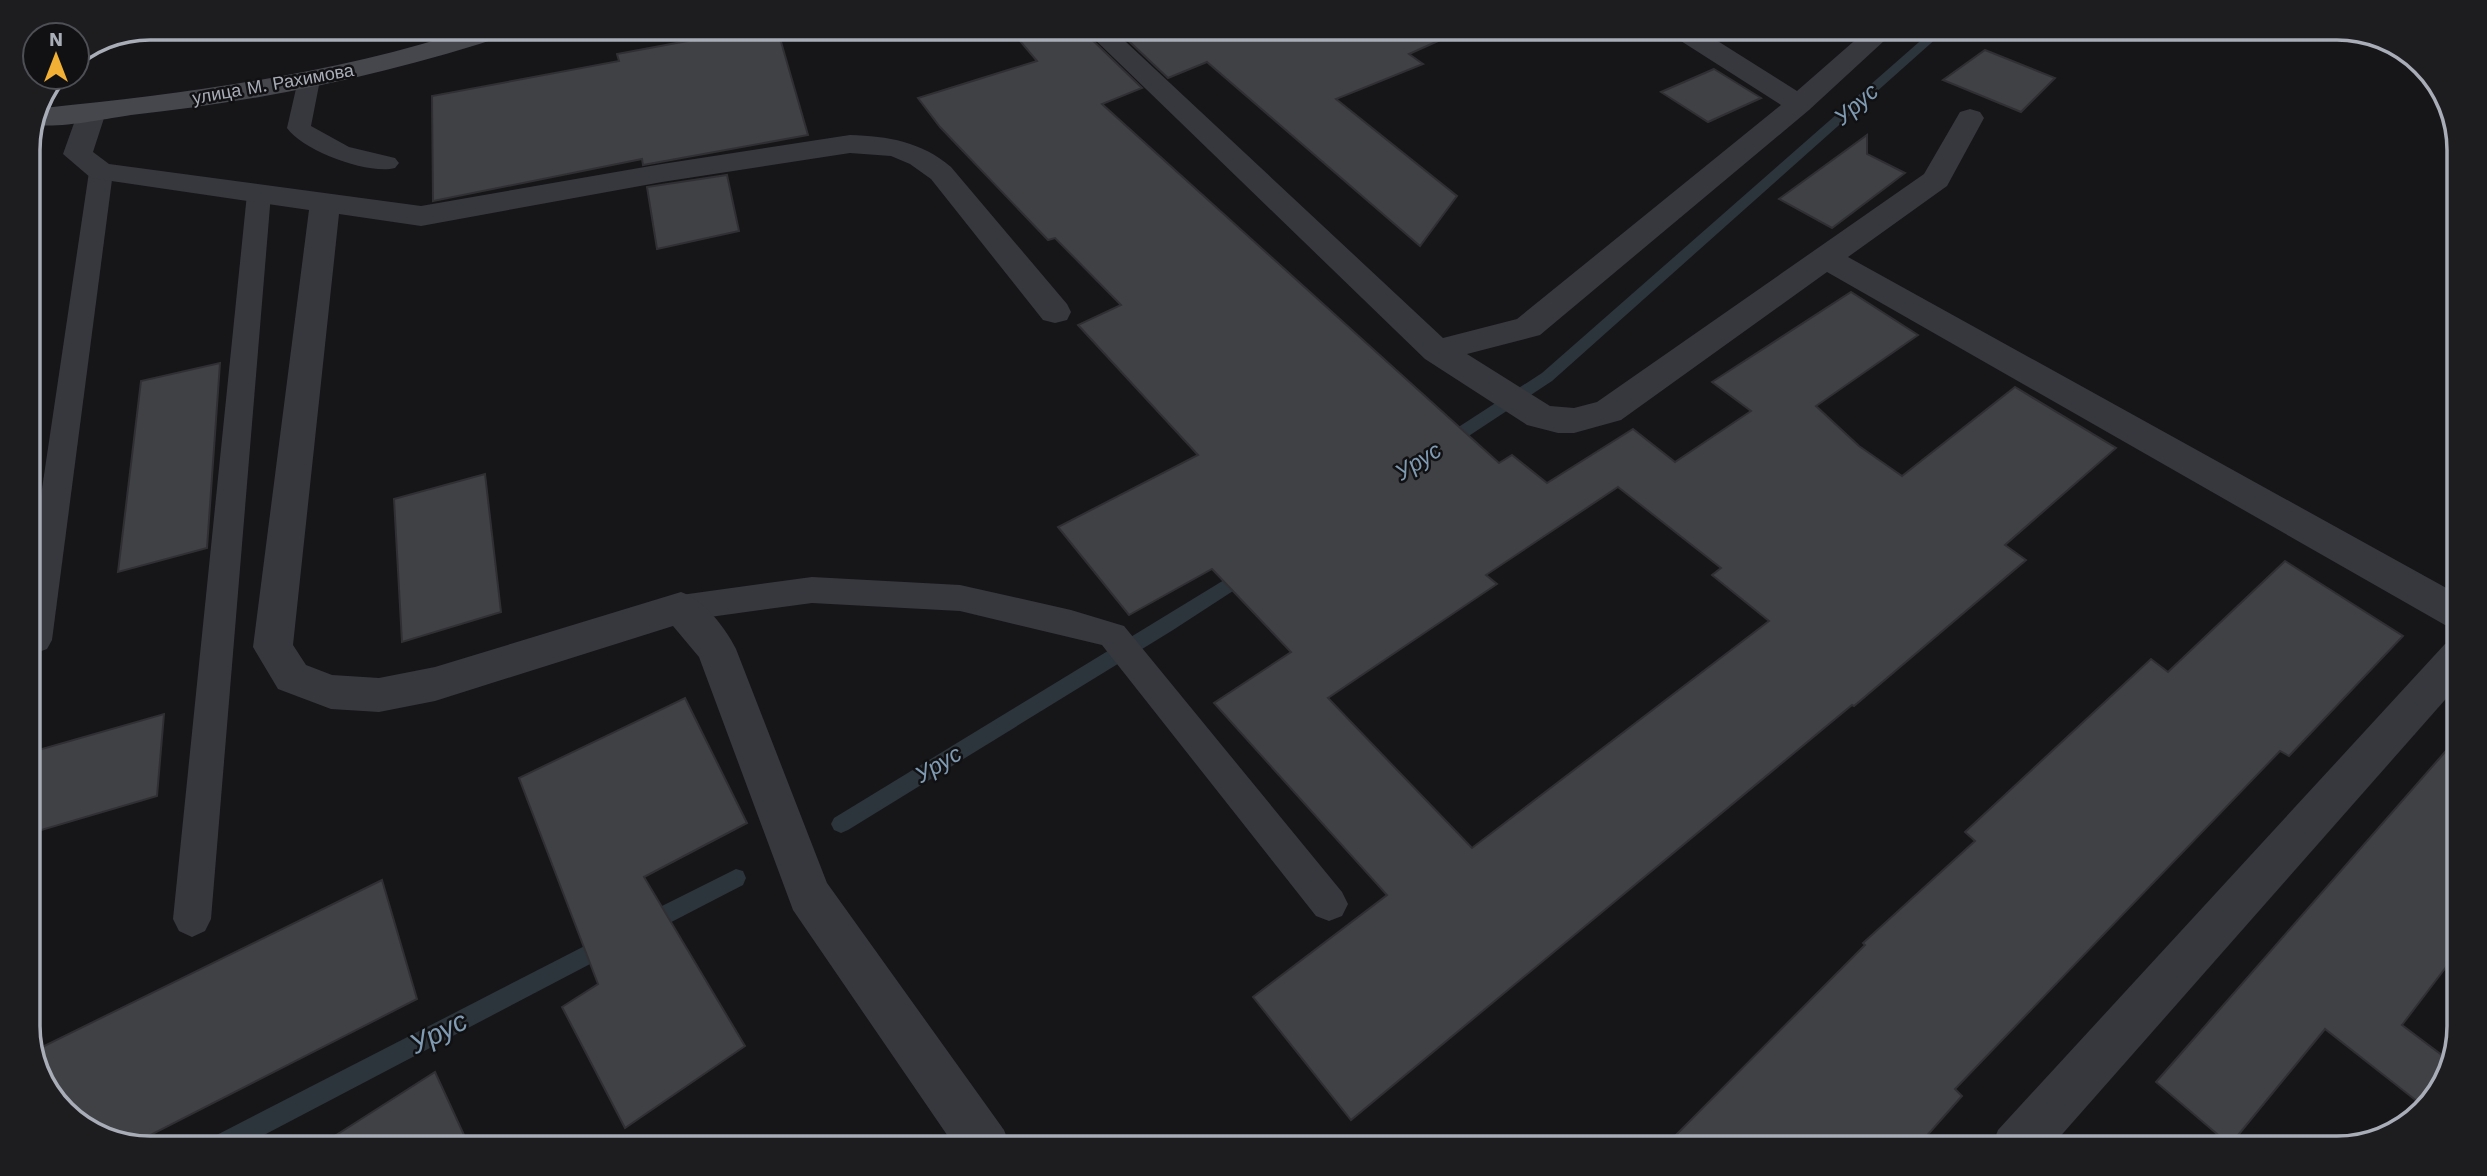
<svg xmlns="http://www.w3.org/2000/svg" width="2487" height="1176" font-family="'Work Sans',sans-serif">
<rect width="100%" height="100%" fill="#161618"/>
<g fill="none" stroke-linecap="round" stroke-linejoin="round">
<!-- stream -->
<g fill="#2c353c" fill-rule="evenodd">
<polygon points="1935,28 1948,28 1552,381 1452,447 1440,447 1438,443 1440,439 1542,373"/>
<polygon points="1247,566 1253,568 1256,573 1253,578 1173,630 848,830 841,833 834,830 831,824 834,818"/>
<polygon points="736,869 743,871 746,878 743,885 652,932 645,935 638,932 635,925 638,918"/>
<polygon points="608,934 615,937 618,944 615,951 239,1148 204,1148 207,1140"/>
</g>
</g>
<!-- building -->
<g fill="#404145" stroke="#303034" stroke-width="2" fill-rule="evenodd">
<polygon points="674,28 777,28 808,135 643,165 642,159 433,201 432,96 619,61 617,54 687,41"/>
<path d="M1009 28H1080L1142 88 1102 104 1499 463 1512 455 1547 483 1633 429 1675 462 1751 411 1712 382 1851 292 1918 335 1816 406 1859 446 1902 476 2015 387 2116 448 2005 545 2026 560 1854 706 1852 705 1351 1120 1253 997 1387 895 1214 703 1291 652 1212 569 1129 615 1058 527 1198 455 1078 325 1121 305 1055 238 1048 240 940 127 918 98 1037 61ZM1618 487 1721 568 1712 575 1769 621 1472 848 1328 698 1497 584 1486 575Z"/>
<polygon points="1115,28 1467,28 1409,54 1423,64 1336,99 1457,196 1420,246 1207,62 1168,78"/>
<polygon points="1985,50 2055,78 2021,112 1943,80"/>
<polygon points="1714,69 1761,98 1708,122 1661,92"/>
<polygon points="1867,135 1867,154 1905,173 1832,228 1779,199"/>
<polygon points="727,175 739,231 657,249 647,187"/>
<polygon points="220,363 207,548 118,572 141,381"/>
<polygon points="485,474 501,612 402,642 394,499"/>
<polygon points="2285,561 2403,636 2289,756 2280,751 1955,1089 1962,1096 1916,1148 1663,1148 1865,945 1863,943 1975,841 1965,832 2151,659 2168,672"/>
<polygon points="685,698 747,823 644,877 745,1046 625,1128 562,1007 598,984 519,778"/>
<polygon points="164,714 157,796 28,834 28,753"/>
<polygon points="2459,736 2459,950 2402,1025 2451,1062 2447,1080 2423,1106 2325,1029 2230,1145 2156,1082"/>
<polygon points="382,880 417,999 133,1144 96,1136 49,1094 34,1051"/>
<polygon points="435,1072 470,1148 316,1148"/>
</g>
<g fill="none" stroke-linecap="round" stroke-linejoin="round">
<!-- lane -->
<g fill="#37383d" fill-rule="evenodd">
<path d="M309 73 317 75 320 80 311 126 349 147 395 158 399 163 395 168C369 175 303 151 287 128L298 80 301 75Z"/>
<polygon points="101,165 110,167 113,172 52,640 47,649 36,653 28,651 28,583 89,172 92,167"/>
<polygon points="259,186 268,189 271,194 211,919 205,931 192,937 179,931 173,919 247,194 250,189"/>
<polygon points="812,577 960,585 1071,610 1124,626 1342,892 1348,904 1342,916 1329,921 1316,916 1102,645 960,611 812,603 681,621 670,617 665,608 670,599 681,595"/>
</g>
<!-- street -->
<g fill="#37383d" fill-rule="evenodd">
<polygon points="1083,28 1111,28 1443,338 1517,319 1781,105 1670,34 1666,28 1697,28 1797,91 1869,28 1898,28 1809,110 1540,335 1467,354 1550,406 1574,408 1597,402 1924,174 1960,112 1970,109 1980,112 1984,118 1947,186 1848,257 2459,595 2459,630 2445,625 1827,272 1621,420 1574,433 1558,433 1527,425 1425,359"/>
<path d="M92 104 102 106 106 112 93 152 109 164 421 206 662 164 850 135C888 136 922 142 951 167L1067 304 1071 312 1067 320 1055 323 1043 320 931 179 910 164 891 156 850 153 662 182 421 226 339 214 293 645 306 665 332 675 379 678 435 667 681 592C704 600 725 627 736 649L827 883 1004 1130 1011 1148H956L793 910 699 657 673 626 435 701 379 712 331 709 278 689 253 647 309 210 91 178 63 154 78 112 82 106Z"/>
<polygon points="2459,639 2459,684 2050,1148 1991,1148 1998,1130 2445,644"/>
</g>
<!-- secondary -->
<path fill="#45474d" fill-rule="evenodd" d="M475 28H514L510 34C387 75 261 101 131 115 105 119 61 128 36 125L44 108C190 93 335 74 475 28Z"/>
</g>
<g text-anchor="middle" stroke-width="5" stroke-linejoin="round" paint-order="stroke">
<!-- far-street labels -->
<g font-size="18" fill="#a8adb8" stroke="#111113">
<text transform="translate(273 84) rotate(-10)" y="6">улица М. Рахимова</text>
</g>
<!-- water labels -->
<g font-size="23" font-style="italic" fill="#7f9bb3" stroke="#111113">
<text transform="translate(1856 104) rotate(-41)" y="8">Урус</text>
<text transform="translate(1418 461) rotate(-33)" y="8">Урус</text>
<text transform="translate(938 764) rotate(-31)" y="8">Урус</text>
</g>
<!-- near-water labels -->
<g font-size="28" font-style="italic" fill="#7f9bb3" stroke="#111113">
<text transform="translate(438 1032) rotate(-27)" y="10">Урус</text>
</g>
</g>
<!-- crop -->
<path d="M0 0H2487V1176H0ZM150 40H2337A110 110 0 0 1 2447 150V1026A110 110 0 0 1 2337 1136H150A110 110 0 0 1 40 1026V150A110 110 0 0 1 150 40Z" fill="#1d1d20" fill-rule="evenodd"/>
<path fill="none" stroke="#a8adb8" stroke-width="3.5" d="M150 40H2337A110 110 0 0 1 2447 150V1026A110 110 0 0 1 2337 1136H150A110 110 0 0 1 40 1026V150A110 110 0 0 1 150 40Z"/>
<!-- north arrow -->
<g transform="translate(56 56)"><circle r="33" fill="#111113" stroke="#4d4f55" stroke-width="2"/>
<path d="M0-5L12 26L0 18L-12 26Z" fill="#f2b134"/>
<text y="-10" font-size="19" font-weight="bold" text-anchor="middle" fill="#a8adb8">N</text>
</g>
</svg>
